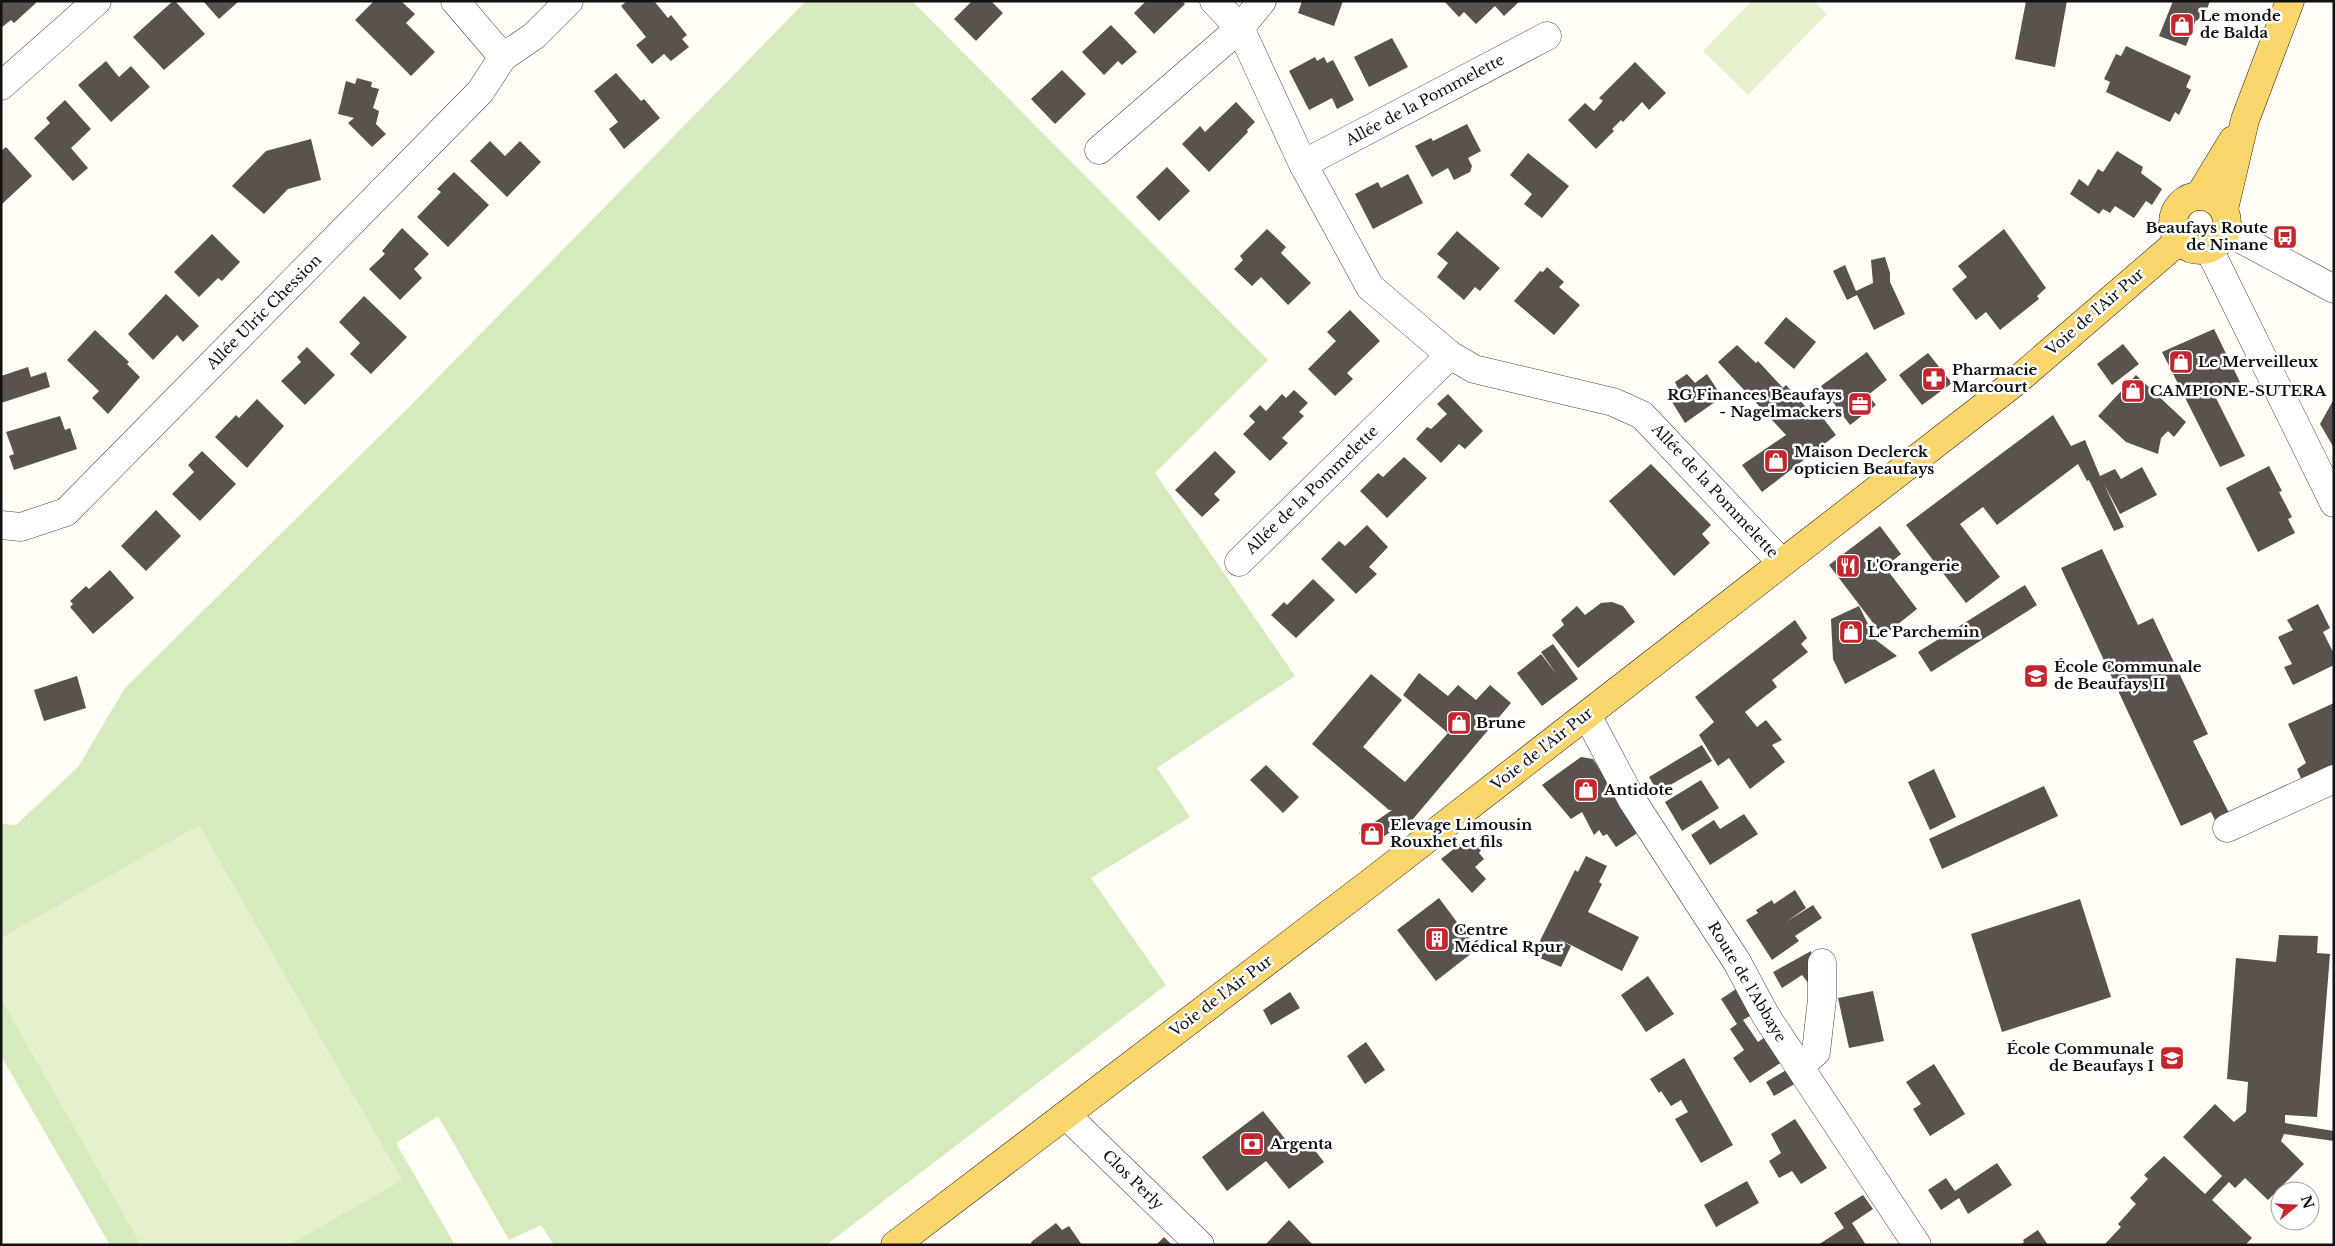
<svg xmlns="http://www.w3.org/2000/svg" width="2335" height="1246" font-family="'Libre Baskerville',serif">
<rect width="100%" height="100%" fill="#fffdf5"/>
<!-- green -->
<polygon fill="#d5ebbd" points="806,1 912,1 1268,360 1155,473 1295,676 1157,768 1190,817 1091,878 1166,985 826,1245 554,1245 541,1225 509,1240 438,1116 396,1143 455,1245 110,1245 1,1056 1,824 16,825 78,767 125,688 410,406"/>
<!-- pitch -->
<g fill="#e6f2cf">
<polygon points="1752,1 1814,1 1827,14 1748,95 1703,51"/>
<polygon points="199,825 402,1180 289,1245 141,1245 1,999 1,938"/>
</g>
<!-- building -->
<g fill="#5a524d">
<polygon points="1,1 34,1 36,3 14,23 11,20 1,28"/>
<polygon points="173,1 175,1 205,34 164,70 133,37"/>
<polygon points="203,1 239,1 219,19"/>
<polygon points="374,1 401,1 415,14 406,23 435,52 411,76 355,20"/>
<polygon points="627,1 654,1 668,18 671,15 687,35 682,39 689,47 671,61 664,54 652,64 636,45 646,37 621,6"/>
<polygon points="972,1 991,1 1003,13 976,41 954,19"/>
<polygon points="1146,1 1182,1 1185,4 1154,34 1134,13"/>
<polygon points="1302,1 1343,1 1334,26 1298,13"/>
<polygon points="1444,1 1520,1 1504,16 1495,6 1476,24 1464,12 1459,17"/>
<polygon points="2026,1 2067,1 2055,67 2015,59"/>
<polygon points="2173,1 2210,1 2202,22 2196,20 2186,46 2159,36"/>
<polygon points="1111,25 1137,52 1122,65 1118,61 1104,75 1082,52"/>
<polygon points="1392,38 1408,67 1369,87 1354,57"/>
<polygon points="2126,46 2191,76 2186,87 2191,90 2179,115 2175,112 2170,122 2106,92 2110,82 2104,79 2116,54 2121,56"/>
<polygon points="1315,57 1317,61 1324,57 1327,63 1333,60 1354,100 1337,109 1332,98 1309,110 1289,71"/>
<polygon points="106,61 119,77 131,66 150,87 111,122 78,85"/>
<polygon points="1635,62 1666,93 1649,110 1642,102 1623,122 1621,120 1612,129 1614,131 1596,149 1568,120 1585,103 1594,111 1603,101 1599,98"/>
<polygon points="1062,70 1086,94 1055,124 1031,99"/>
<polygon points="616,73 641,101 644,99 660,118 624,149 609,129 618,122 594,91"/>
<polygon points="357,78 372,82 371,87 379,89 373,108 379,111 376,124 386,134 372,147 348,123 354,118 338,114 346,81 355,84"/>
<polygon points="65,100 91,129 71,148 88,168 73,181 34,138 50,123 46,118"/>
<polygon points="1236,102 1255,122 1247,130 1248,132 1209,172 1182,144 1200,126 1205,132"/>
<polygon points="1467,124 1481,151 1468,158 1472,166 1470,172 1454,180 1448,168 1432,177 1415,146 1431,138 1433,141"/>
<polygon points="311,139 321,180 288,189 264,214 232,186 266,151"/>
<polygon points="490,141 505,156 520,141 541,162 507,197 470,161"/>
<polygon points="6,147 32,176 1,205 1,151"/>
<polygon points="2117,151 2143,167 2141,173 2162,189 2152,205 2146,201 2134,218 2115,206 2110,213 2103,209 2099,214 2070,194 2079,179 2088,186 2098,169 2103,172"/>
<polygon points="1528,153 1569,186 1542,218 1524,204 1532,194 1510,175"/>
<polygon points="1167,167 1190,191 1159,221 1136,197"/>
<polygon points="454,172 489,205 448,247 417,217 441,192 437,189"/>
<polygon points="1408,174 1423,203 1373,229 1355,194 1378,182 1381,188"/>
<polygon points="402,228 429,254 414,269 422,278 400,300 369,269 385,254 382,251"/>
<polygon points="1267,229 1286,247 1281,253 1311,283 1288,305 1261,277 1252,286 1234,269 1243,260 1240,256"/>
<polygon points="2004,229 2046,288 2037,296 2039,299 2000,330 1986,312 1976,320 1952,289 1967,277 1958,266"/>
<polygon points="1457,231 1500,268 1480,291 1475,287 1464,300 1437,277 1448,263 1437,254"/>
<polygon points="212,234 240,262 222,281 218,278 199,297 174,272"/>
<polygon points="1885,257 1890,273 1890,282 1905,314 1874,330 1857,295 1847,300 1833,271 1845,265 1856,291 1873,283 1871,260"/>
<polygon points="1547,267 1564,282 1559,287 1580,305 1554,335 1514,301 1540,271 1543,272"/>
<polygon points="166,294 199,326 183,342 177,335 153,360 128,334"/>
<polygon points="364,296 407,337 371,374 350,354 360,343 339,322"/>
<polygon points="1350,310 1380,341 1347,373 1353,379 1335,396 1308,369 1336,341 1327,332"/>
<polygon points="1786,317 1816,342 1794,369 1764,343"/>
<polygon points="2214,329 2240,382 2214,394 2245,456 2220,467 2162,352"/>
<polygon points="95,330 129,362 127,364 140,377 108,414 92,398 99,391 67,360"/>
<polygon points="2123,344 2139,364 2112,385 2097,364"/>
<polygon points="1737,345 1756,363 1758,361 1783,388 1786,385 1815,417 1820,414 1836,435 1762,492 1742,465 1786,435 1718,362"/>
<polygon points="307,347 335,375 305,405 281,381 301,362 297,357"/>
<polygon points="1867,352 1887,380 1868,395 1876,405 1850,425 1821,386"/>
<polygon points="1928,353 1952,383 1922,405 1899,375"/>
<polygon points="28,367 31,377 46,372 50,387 1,403 1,376"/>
<polygon points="1687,374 1695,383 1707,374 1722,397 1685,423 1669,397 1679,391 1675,382"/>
<polygon points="2136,375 2186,422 2174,437 2168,431 2161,438 2158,454 2126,442 2098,416"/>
<polygon points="1294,390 1308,403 1299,412 1304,416 1282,438 1288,443 1270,461 1243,434 1255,422 1249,416 1260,405 1266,411 1282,394 1286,398"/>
<polygon points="1448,394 1483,431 1465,449 1459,444 1441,463 1416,439 1427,427 1431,429 1447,414 1437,404"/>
<polygon points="257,399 284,426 247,468 215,437 236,415 239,418"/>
<polygon points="2334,399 2334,448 2320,424"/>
<polygon points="2053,415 2071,446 2085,440 2100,476 2115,469 2121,479 2142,467 2157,495 2120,514 2104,484 2124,527 2114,531 2089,480 2087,481 2078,464 1997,525 1983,507 1960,524 2000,577 1966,603 1906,525"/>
<polygon points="60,416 65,430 70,428 77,449 14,470 9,456 14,454 6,432"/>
<polygon points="202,451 236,484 200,521 172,494 194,472 188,465"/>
<polygon points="1215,451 1236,472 1214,494 1220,500 1202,517 1175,490"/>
<polygon points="1404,457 1427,478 1387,518 1360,491 1378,473 1383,477"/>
<polygon points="1651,464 1711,525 1702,534 1710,543 1674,576 1609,501"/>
<polygon points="2269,466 2282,491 2279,492 2292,517 2288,519 2295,533 2258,552 2226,488"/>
<polygon points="156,510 181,536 146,571 121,546"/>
<polygon points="1367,525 1388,547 1369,567 1377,574 1356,594 1321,559 1339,541 1345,546"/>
<polygon points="1880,526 1901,554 1885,567 1917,609 1883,636 1829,565"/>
<polygon points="2102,549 2138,625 2153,618 2208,734 2193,741 2232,819 2218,826 2211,812 2181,826 2061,568"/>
<polygon points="110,570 134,598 93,634 70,607 73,604 70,601 86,586 89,589"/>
<polygon points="1313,579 1335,600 1296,638 1271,615 1284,602 1287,605"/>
<polygon points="2025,585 2037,605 1931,672 1918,652"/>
<polygon points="1612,602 1623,606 1635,622 1578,668 1552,635 1564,625 1561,620 1577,606 1585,615 1601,603"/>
<polygon points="2318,604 2330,628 2323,632 2334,654 2334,665 2293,685 2284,667 2292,664 2278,637 2293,630 2287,620"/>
<polygon points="1859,606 1876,640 1897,656 1845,684 1833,659 1831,619"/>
<polygon points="1795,620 1807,638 1801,644 1808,652 1772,680 1777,687 1745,712 1757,727 1766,720 1782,740 1772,745 1785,762 1750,789 1729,758 1718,766 1699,735 1714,722 1695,697"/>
<polygon points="1553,644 1578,679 1542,706 1517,673 1541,654 1557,675 1541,652"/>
<polygon points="1419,673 1448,696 1458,685 1476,700 1490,685 1511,703 1408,825 1404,823 1371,845 1359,833 1392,810 1389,810 1312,744 1371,674 1402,700 1363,747 1405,782 1448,733 1403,695"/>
<polygon points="77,676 86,708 44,721 34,690"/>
<polygon points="2334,703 2334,765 2302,781 2297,769 2306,763 2288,724"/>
<polygon points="1702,745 1712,761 1658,792 1649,777"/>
<polygon points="1581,757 1593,759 1639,832 1616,847 1607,834 1603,836 1599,830 1594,835 1582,812 1571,819 1542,785"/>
<polygon points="1266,765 1299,797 1283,813 1250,780"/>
<polygon points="1934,769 1956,817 1930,830 1908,782"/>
<polygon points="1701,780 1719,808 1682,831 1665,802"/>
<polygon points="2044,786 2058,816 1942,869 1929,839"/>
<polygon points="1744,814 1758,834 1710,865 1691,835 1714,820 1720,829"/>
<polygon points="1469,837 1481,850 1479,853 1484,859 1475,867 1486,879 1472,893 1441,859"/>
<polygon points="1586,856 1607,866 1599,882 1602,884 1588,912 1639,937 1622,971 1557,938 1571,946 1561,967 1533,955 1575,870 1578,872"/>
<polygon points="1795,890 1806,908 1786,922 1813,905 1822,918 1795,936 1799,941 1772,960 1746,920 1758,913 1756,910 1772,900 1774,904"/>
<polygon points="1439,898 1477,949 1436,981 1397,930"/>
<polygon points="2080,899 2111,997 2002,1032 1971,934"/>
<polygon points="2279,935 2318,936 2317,953 2330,954 2317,1117 2285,1115 2285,1123 2334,1131 2334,1141 2284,1134 2281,1141 2304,1164 2268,1200 2245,1178 2235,1188 2229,1182 2212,1200 2252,1238 2245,1245 2104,1245 2121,1227 2118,1224 2136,1204 2130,1198 2148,1179 2144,1175 2164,1156 2205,1194 2222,1176 2183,1137 2215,1104 2234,1122 2246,1112 2248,1082 2227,1079 2236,958 2276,962"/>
<polygon points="1811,951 1814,981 1809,984 1802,975 1782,988 1773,972"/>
<polygon points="1648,976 1674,1014 1646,1032 1621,995"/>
<polygon points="1739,987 1755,1013 1743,1020 1758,1042 1765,1037 1782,1062 1750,1083 1733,1058 1744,1050 1730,1029 1737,1024 1721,999"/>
<polygon points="1873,991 1884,1041 1849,1048 1838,998"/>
<polygon points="1290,992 1300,1008 1271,1025 1263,1010"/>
<polygon points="1366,1042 1385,1070 1365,1084 1347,1056"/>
<polygon points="1684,1058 1733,1145 1701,1163 1675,1119 1688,1112 1681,1100 1671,1106 1661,1091 1659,1093 1650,1079"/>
<polygon points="1934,1064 1965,1114 1930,1136 1913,1109 1921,1104 1906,1082"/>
<polygon points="1788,1069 1796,1083 1774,1096 1766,1082"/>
<polygon points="1263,1111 1293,1149 1306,1139 1324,1162 1289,1189 1266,1161 1227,1191 1202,1157"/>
<polygon points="1795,1119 1827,1168 1801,1184 1792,1171 1779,1178 1769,1161 1781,1153 1771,1134"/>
<polygon points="1997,1163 2012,1185 1968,1214 1959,1198 1941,1210 1928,1190 1946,1178 1955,1191"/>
<polygon points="1747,1181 1759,1203 1716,1227 1704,1205"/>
<polygon points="1863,1195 1873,1209 1852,1223 1866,1245 1818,1245 1844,1228 1834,1213"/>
<polygon points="1289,1220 1313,1245 1265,1245"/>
<polygon points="1056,1223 1062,1230 1069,1226 1082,1245 1032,1245 1031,1242"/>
<polygon points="2038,1230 2048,1245 2020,1245 2024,1242 2023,1240"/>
<polygon points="1164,1237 1172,1245 1156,1245"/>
</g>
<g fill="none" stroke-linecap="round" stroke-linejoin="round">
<defs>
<g id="minor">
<polyline points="455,1 503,57"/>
<polyline points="1214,1 1240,28 1303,164 1370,287 1450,355 1474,369 1613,402 1642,415 1782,563"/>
<polyline points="1,86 97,1"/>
<polyline points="1099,150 1240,28 1262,1"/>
<polyline points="1303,164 1547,36"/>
<polyline points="2209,249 2334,503"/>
<polyline points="1,525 21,527 66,512 480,92 503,57 534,36 569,1"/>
<polyline points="1239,562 1450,355"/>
<polyline points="1587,715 1632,800 1737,962 1766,1016 1917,1245"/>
<polyline points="2227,828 2334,779"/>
<polyline points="1800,1066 1816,1052 1822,999 1822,963"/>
<polyline points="1066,1115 1200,1245"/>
</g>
<polyline id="tertiary" points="2226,231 2334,289"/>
<g id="primary">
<circle cx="2200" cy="223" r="27"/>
<polyline points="2199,196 2233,140"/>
<polyline points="2224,209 2245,120 2290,1"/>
<polyline points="895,1245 1370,883 2014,383 2180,240"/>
</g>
</defs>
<!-- minor casing -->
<use href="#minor" stroke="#444" stroke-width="29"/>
<!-- tertiary casing -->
<use href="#tertiary" stroke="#444" stroke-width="29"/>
<!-- primary casing -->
<use href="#primary" stroke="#222" stroke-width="29"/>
<!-- minor -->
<use href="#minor" stroke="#fff" stroke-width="28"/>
<!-- tertiary -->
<use href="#tertiary" stroke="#fff" stroke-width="28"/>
<!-- primary -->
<use href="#primary" stroke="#f9d66b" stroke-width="28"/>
</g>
<!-- icons -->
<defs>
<symbol id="shop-square" viewBox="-11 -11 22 22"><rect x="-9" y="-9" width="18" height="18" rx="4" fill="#c4262e" stroke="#fff"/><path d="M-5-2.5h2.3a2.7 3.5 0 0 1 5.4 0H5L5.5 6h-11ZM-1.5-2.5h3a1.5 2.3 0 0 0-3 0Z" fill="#fff"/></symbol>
<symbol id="bus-square" viewBox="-11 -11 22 22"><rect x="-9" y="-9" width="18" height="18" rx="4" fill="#c4262e" stroke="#fff"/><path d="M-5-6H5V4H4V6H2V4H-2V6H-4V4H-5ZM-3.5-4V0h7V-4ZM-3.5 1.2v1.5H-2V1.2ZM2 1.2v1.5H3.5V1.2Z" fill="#fff"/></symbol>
<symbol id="pharmacy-square" viewBox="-11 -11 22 22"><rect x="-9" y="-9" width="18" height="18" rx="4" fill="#c4262e" stroke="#fff"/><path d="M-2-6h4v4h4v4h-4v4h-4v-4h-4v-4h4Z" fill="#fff"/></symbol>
<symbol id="office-square" viewBox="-11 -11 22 22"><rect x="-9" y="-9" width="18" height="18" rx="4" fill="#c4262e" stroke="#fff"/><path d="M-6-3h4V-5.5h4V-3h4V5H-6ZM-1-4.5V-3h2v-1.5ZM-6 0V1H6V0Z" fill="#fff"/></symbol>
<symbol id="restaurant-square" viewBox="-11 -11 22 22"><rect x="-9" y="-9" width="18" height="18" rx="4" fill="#c4262e" stroke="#fff"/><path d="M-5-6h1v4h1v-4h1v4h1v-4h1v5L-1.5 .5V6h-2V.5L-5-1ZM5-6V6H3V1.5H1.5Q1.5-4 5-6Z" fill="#fff"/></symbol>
<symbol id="school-square" viewBox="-11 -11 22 22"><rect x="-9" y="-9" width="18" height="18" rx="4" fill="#c4262e" stroke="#fff"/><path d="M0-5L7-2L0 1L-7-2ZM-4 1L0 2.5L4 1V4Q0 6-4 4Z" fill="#fff"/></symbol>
<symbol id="building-square" viewBox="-11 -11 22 22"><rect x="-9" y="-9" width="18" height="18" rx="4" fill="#c4262e" stroke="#fff"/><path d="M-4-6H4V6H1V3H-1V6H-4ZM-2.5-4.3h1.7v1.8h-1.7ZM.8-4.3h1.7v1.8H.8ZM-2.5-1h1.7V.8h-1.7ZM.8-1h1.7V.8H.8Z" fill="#fff"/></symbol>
<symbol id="bank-square" viewBox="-11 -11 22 22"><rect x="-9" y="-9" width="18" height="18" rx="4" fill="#c4262e" stroke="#fff"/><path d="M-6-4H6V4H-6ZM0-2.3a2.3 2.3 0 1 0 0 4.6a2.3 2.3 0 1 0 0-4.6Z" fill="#fff"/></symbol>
</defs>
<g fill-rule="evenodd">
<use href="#shop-square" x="2168" y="11" width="28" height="28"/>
<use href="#bus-square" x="2271" y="223" width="28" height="28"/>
<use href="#shop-square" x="2167" y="348" width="28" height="28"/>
<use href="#pharmacy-square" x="1920" y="365" width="28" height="28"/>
<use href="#shop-square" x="2119" y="377" width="28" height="28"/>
<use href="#office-square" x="1846" y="390" width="28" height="28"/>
<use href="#shop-square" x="1762" y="447" width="28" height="28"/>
<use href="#restaurant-square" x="1834" y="552" width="28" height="28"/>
<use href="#shop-square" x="1837" y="618" width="28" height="28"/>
<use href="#school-square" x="2022" y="662" width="28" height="28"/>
<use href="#shop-square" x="1445" y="709" width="28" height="28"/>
<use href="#shop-square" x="1572" y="776" width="28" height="28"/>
<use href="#shop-square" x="1358" y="820" width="28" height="28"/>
<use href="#building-square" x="1423" y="925" width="28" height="28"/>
<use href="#school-square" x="2158" y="1044" width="28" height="28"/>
<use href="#bank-square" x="1238" y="1130" width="28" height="28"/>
</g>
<g text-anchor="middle" stroke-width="5" stroke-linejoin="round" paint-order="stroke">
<!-- poi labels -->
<g font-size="15" font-weight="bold" fill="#111" stroke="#fff" text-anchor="start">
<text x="2200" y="21">Le monde<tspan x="2200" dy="17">de Balda</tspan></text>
<text x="2268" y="233" text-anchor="end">Beaufays Route<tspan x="2268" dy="17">de Ninane</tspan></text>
<text x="2198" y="367">Le Merveilleux</text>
<text x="1952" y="375">Pharmacie<tspan x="1952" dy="17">Marcourt</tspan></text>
<text x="2150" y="396">CAMPIONE-SUTERA</text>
<text x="1842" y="400" text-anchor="end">RG Finances Beaufays<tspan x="1842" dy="17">- Nagelmackers</tspan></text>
<text x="1794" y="457">Maison Declerck<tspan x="1794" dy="17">opticien Beaufays</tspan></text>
<text x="1866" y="571">L'Orangerie</text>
<text x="1868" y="637">Le Parchemin</text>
<text x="2054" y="672">École Communale<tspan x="2054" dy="17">de Beaufays II</tspan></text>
<text x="1476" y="728">Brune</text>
<text x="1604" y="795">Antidote</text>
<text x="1390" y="830">Elevage Limousin<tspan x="1390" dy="17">Rouxhet et fils</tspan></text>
<text x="1454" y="935">Centre<tspan x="1454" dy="17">Médical Rpur</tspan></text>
<text x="2154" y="1054" text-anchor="end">École Communale<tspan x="2154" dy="17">de Beaufays I</tspan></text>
<text x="1270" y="1149">Argenta</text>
</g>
<!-- street labels -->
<g font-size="15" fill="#111" stroke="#fff">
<text transform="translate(1425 100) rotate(-28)" y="5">Allée de la Pommelette</text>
<text transform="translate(264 312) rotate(-45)" y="5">Allée Ulric Chession</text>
<text transform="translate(2095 312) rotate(-41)" y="5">Voie de l'Air Pur</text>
<text transform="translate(1312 490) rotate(-44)" y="5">Allée de la Pommelette</text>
<text transform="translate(1715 491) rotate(47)" y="5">Allée de la Pommelette</text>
<text transform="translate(1542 749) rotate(-38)" y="5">Voie de l'Air Pur</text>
<text transform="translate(1747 982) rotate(59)" y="5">Route de l'Abbaye</text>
<text transform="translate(1221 996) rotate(-37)" y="5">Voie de l'Air Pur</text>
<text transform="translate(1133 1180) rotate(44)" y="5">Clos Perly</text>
</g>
</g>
<!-- border -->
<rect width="2335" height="1246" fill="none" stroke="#111111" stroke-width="5"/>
<!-- north arrow -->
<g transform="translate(2295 1206) rotate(72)"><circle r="24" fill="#ffffff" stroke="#a0a0a0"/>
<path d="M0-4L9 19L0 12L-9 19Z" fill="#c4262e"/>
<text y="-8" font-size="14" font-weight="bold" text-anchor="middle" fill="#111111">N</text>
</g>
</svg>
